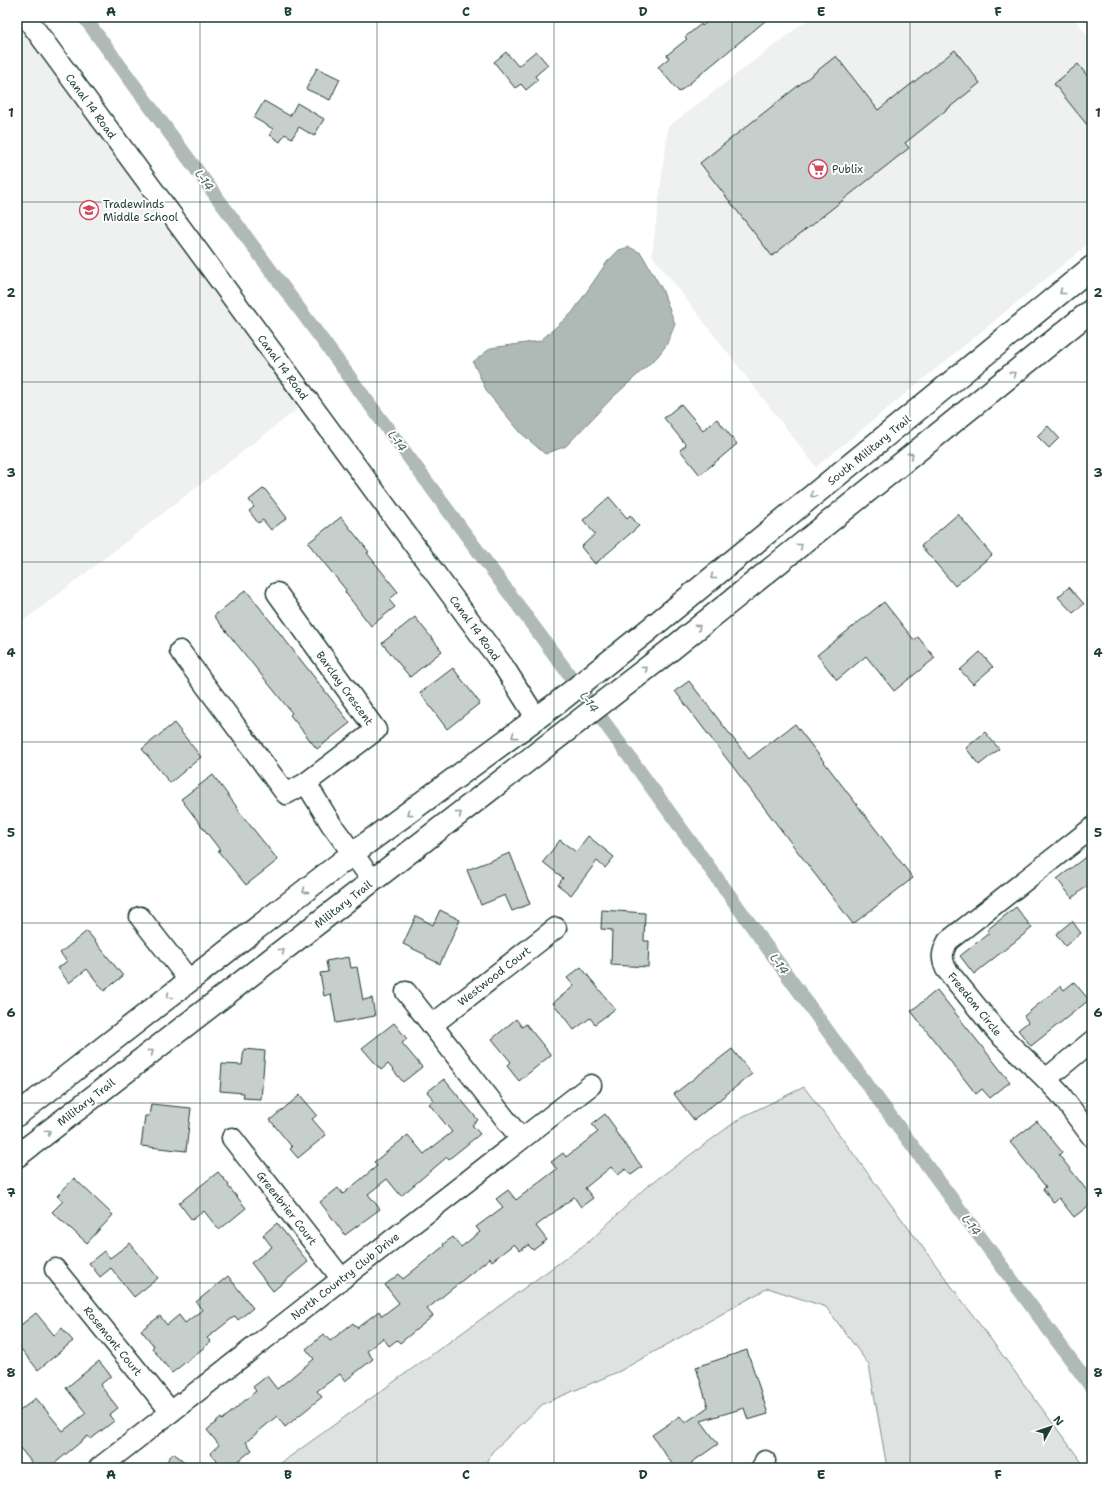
<svg xmlns="http://www.w3.org/2000/svg" width="1109" height="1485" font-family="'Shantell Sans',sans-serif">
<rect width="100%" height="100%" fill="#fff"/>
<filter id="ink" filterUnits="userSpaceOnUse"><feTurbulence type="fractalNoise" baseFrequency=".025" numOctaves="2"/><feDisplacementMap in="SourceGraphic" scale="8" xChannelSelector="R" yChannelSelector="G"/><feConvolveMatrix kernelMatrix="1 2 1 2 8 2 1 2 1" color-interpolation-filters="sRGB"/></filter>
<g filter="url(#ink)">
<!-- built -->
<g fill="#eef1f0">
<polygon points="17,17 304,404 17,626"/>
<polygon points="811,17 1074,17 1092,42 1092,241 816,467 652,255 668,127"/>
</g>
<!-- green -->
<polygon fill="#dee3e2" stroke="#7e908b" points="804,1087 1086,1468 887,1468 869,1365 826,1307 768,1288 620,1371 543,1404 492,1452 483,1468 274,1468 591,1240 645,1188 742,1117"/>
<!-- water -->
<polygon fill="#afbab7" stroke="#758883" points="629,247 641,253 662,289 675,324 667,344 658,356 611,399 566,446 545,454 521,433 487,392 473,362 491,348 540,341 572,313 607,262 619,250"/>
<g fill="none" stroke-linecap="round" stroke-linejoin="round">
<!-- canal -->
<polyline stroke="#afbab7" stroke-width="14" points="84,17 607,726 832,1037 1092,1388"/>
</g>
<!-- building -->
<g fill="#c7cfcc" stroke="#1f3d34">
<polygon points="713,17 770,17 679,92 658,67 669,58 667,55 687,39 685,37 701,24 702,26"/>
<polygon points="955,50 980,83 905,143 909,148 772,256 700,163 836,56 878,110"/>
<polygon points="536,51 548,65 535,76 538,80 526,90 521,84 515,88 494,62 506,52 518,66"/>
<polygon points="1078,64 1092,82 1092,131 1054,84"/>
<polygon points="317,68 340,79 330,100 306,89"/>
<polygon points="264,101 290,116 297,103 324,119 314,136 299,127 292,138 285,134 280,142 270,135 273,129 254,118"/>
<polygon points="681,404 703,430 717,419 737,444 700,475 680,450 686,445 664,418"/>
<polygon points="1048,426 1059,438 1049,448 1037,436"/>
<polygon points="264,488 287,518 271,530 263,520 258,523 249,511 254,507 249,500"/>
<polygon points="609,497 627,518 630,515 639,526 595,564 581,547 595,534 583,520"/>
<polygon points="958,514 992,555 955,586 921,546"/>
<polygon points="341,517 369,552 367,553 398,592 389,600 395,607 371,626 345,592 346,590 308,543"/>
<polygon points="1069,587 1084,604 1073,613 1058,597"/>
<polygon points="246,590 350,723 317,749 290,715 292,713 214,616"/>
<polygon points="884,602 914,640 918,637 935,658 894,691 866,656 837,680 817,655"/>
<polygon points="415,617 442,651 410,677 382,643"/>
<polygon points="980,652 993,667 973,684 960,670"/>
<polygon points="453,668 480,703 447,729 420,693"/>
<polygon points="689,681 749,759 795,724 913,878 853,924 675,691"/>
<polygon points="174,723 201,757 170,783 142,749"/>
<polygon points="985,732 999,749 979,765 966,748"/>
<polygon points="213,775 239,810 238,810 278,860 246,885 218,851 220,850 181,799"/>
<polygon points="588,836 614,857 605,868 597,861 571,895 558,885 563,878 543,862 560,840 576,852"/>
<polygon points="1092,852 1092,882 1072,898 1057,879"/>
<polygon points="510,853 530,904 512,911 505,895 481,905 467,870"/>
<polygon points="1016,907 1032,928 974,974 960,956 989,933 987,930"/>
<polygon points="440,910 460,920 440,964 426,957 426,955 403,944 416,916 433,925"/>
<polygon points="602,910 645,913 644,941 649,941 648,967 611,965 612,930 601,929"/>
<polygon points="1072,921 1081,933 1065,946 1056,934"/>
<polygon points="87,931 123,976 104,991 87,969 69,983 58,968 67,961 60,953"/>
<polygon points="349,957 351,968 357,967 363,1000 372,998 375,1016 336,1023 331,994 324,996 320,973 328,972 326,961"/>
<polygon points="581,967 615,1009 595,1024 590,1018 574,1030 553,1003 574,986 567,978"/>
<polygon points="1074,982 1089,1000 1031,1046 1018,1030 1028,1022 1024,1016 1061,986 1064,990"/>
<polygon points="937,990 1010,1082 990,1098 982,1089 976,1094 911,1011"/>
<polygon points="516,1019 522,1027 526,1024 551,1055 519,1081 507,1066 511,1062 492,1039"/>
<polygon points="394,1023 407,1039 402,1043 422,1067 403,1082 388,1064 381,1070 362,1048"/>
<polygon points="244,1049 265,1051 261,1099 243,1098 244,1093 220,1091 222,1064 242,1065"/>
<polygon points="732,1049 752,1074 694,1120 674,1094"/>
<polygon points="444,1079 478,1120 472,1125 480,1134 449,1159 447,1157 401,1196 387,1179 368,1194 380,1209 345,1235 320,1202 338,1188 343,1194 377,1166 374,1162 408,1135 424,1154 452,1132 429,1104 434,1100 427,1092"/>
<polygon points="300,1095 317,1115 312,1119 326,1135 298,1158 290,1149 292,1147 270,1120"/>
<polygon points="151,1104 191,1108 186,1151 141,1146 145,1116 149,1116"/>
<polygon points="605,1114 616,1129 615,1131 642,1167 631,1175 626,1169 618,1175 611,1167 585,1188 593,1198 581,1207 574,1197 536,1226 547,1240 533,1250 528,1245 520,1251 514,1244 492,1261 490,1258 427,1309 433,1316 400,1343 397,1340 389,1346 383,1338 367,1351 373,1359 345,1381 340,1374 317,1391 322,1397 285,1427 277,1416 246,1442 252,1450 230,1468 223,1468 210,1453 219,1445 207,1430 221,1418 222,1420 256,1391 253,1387 267,1376 277,1389 314,1359 306,1349 324,1334 330,1341 353,1323 357,1328 379,1311 382,1316 399,1303 385,1285 399,1274 403,1279 444,1246 443,1244 453,1237 461,1247 480,1232 476,1227 503,1207 496,1199 508,1190 516,1200 557,1169 551,1162 563,1153 566,1157 598,1132 592,1124"/>
<polygon points="1037,1121 1062,1152 1059,1155 1092,1197 1092,1203 1074,1217 1059,1198 1054,1203 1043,1189 1046,1187 1010,1142"/>
<polygon points="218,1172 229,1185 228,1186 246,1208 219,1230 204,1211 192,1220 179,1203"/>
<polygon points="74,1178 113,1215 87,1243 52,1212 63,1201 57,1196"/>
<polygon points="277,1223 308,1262 273,1291 251,1263 272,1247 263,1235"/>
<polygon points="130,1243 158,1278 134,1297 111,1268 100,1277 89,1263 104,1251 110,1258"/>
<polygon points="228,1276 253,1308 238,1320 235,1316 207,1338 211,1342 172,1373 152,1348 154,1346 141,1330 160,1316 167,1325 179,1315 185,1323 202,1310 196,1302"/>
<polygon points="36,1313 54,1335 62,1328 73,1341 38,1370 17,1344 17,1328"/>
<polygon points="747,1350 768,1414 748,1420 744,1408 701,1421 718,1444 691,1463 694,1468 675,1468 652,1435 680,1416 685,1423 708,1407 696,1367"/>
<polygon points="99,1361 111,1376 100,1385 118,1408 109,1415 114,1421 91,1439 88,1436 49,1468 36,1468 17,1444 17,1413 36,1398 63,1431 86,1413 66,1388"/>
<polygon points="173,1453 193,1468 162,1468"/>
</g>
<g fill="none" stroke-linecap="round" stroke-linejoin="round">
<defs>
<g id="minor">
<polyline points="26,17 504,667 537,719"/>
<polyline points="180,651 286,794 306,783 376,730 277,593"/>
<polyline points="306,783 331,824 373,881"/>
<path d="M1092 828 948 941C942 952 941 958 946 969L998 1033 1046 1079 1092 1041"/>
<polyline points="140,917 189,980"/>
<polyline points="406,992 521,1139"/>
<polyline points="432,1025 556,928"/>
<polyline points="1046,1079 1060,1094 1092,1137"/>
<polyline points="232,1138 342,1279"/>
<polyline points="55,1269 171,1412"/>
<polyline points="99,1468 591,1085"/>
<polyline points="762,1468 765,1461"/>
</g>
<g id="major">
<polyline points="17,1115 352,854 556,704 646,632 1092,267"/>
<polyline points="17,1156 668,652 1092,310"/>
</g>
</defs>
<!-- minor casing -->
<use href="#minor" stroke="#1f3d34" stroke-width="23"/>
<!-- major casing -->
<use href="#major" stroke="#1f3d34" stroke-width="25"/>
<!-- minor -->
<use href="#minor" stroke="#fff" stroke-width="20"/>
<!-- major -->
<use href="#major" stroke="#fff" stroke-width="22"/>
</g>
<!-- one-way arrows -->
<defs><path id="oneway-chevron" d="M-2-3.5L2.5 0L-2 3.5" fill="none" stroke-width="1.6" stroke-linecap="round" stroke-linejoin="round"/></defs>
<g stroke="#8f9e9a">
<use href="#oneway-chevron" transform="translate(1062 292) rotate(141)"/>
<use href="#oneway-chevron" transform="translate(1013 374) rotate(-39)"/>
<use href="#oneway-chevron" transform="translate(911 455) rotate(-39)"/>
<use href="#oneway-chevron" transform="translate(813 495) rotate(141)"/>
<use href="#oneway-chevron" transform="translate(800 546) rotate(-39)"/>
<use href="#oneway-chevron" transform="translate(713 577) rotate(141)"/>
<use href="#oneway-chevron" transform="translate(698 627) rotate(-39)"/>
<use href="#oneway-chevron" transform="translate(645 669) rotate(-37)"/>
<use href="#oneway-chevron" transform="translate(514 736) rotate(144)"/>
<use href="#oneway-chevron" transform="translate(409 813) rotate(144)"/>
<use href="#oneway-chevron" transform="translate(459 814) rotate(-38)"/>
<use href="#oneway-chevron" transform="translate(305 891) rotate(142)"/>
<use href="#oneway-chevron" transform="translate(282 951) rotate(-38)"/>
<use href="#oneway-chevron" transform="translate(169 996) rotate(142)"/>
<use href="#oneway-chevron" transform="translate(151 1052) rotate(-38)"/>
<use href="#oneway-chevron" transform="translate(48 1132) rotate(-38)"/>
</g>
</g>
<!-- grid -->
<path fill="none" stroke="#1f3d34" stroke-width="1" stroke-opacity="0.55" d="M200 17V1468M377 17V1468M554 17V1468M732 17V1468M910 17V1468M17 202H1092M17 382H1092M17 562H1092M17 742H1092M17 923H1092M17 1103H1092M17 1283H1092"/>
<!-- icons -->
<defs>
<symbol id="supermarket-ring" viewBox="-11 -11 22 22"><circle r="9.5" fill="#fff" stroke="#d1495b" stroke-width="1.5"/><path d="M-6-5.5h2.5l.6 2H6L4.5 2H-2.5L-4.4-4H-6ZM-1.5 3.2a1.3 1.3 0 1 0 .1 0ZM3 3.2a1.3 1.3 0 1 0 .1 0Z" fill="#d1495b"/></symbol>
<symbol id="school-ring" viewBox="-11 -11 22 22"><circle r="9.5" fill="#fff" stroke="#d1495b" stroke-width="1.5"/><path d="M0-5L7-2L0 1L-7-2ZM-4 1L0 2.5L4 1V4Q0 6-4 4Z" fill="#d1495b"/></symbol>
</defs>
<g fill-rule="evenodd">
<use href="#supermarket-ring" x="807" y="158" width="22" height="22"/>
<use href="#school-ring" x="78" y="199" width="22" height="22"/>
</g>
<g text-anchor="middle" stroke-width="4" stroke-linejoin="round" paint-order="stroke">
<!-- street labels -->
<g font-size="11" fill="#1f3d34" stroke="#fff">
<text transform="translate(91 106) rotate(54)" y="4">Canal 14 Road</text>
<text transform="translate(283 367) rotate(54)" y="4">Canal 14 Road</text>
<text transform="translate(869 450) rotate(-39)" y="4">South Military Trail</text>
<text transform="translate(475 628) rotate(54)" y="4">Canal 14 Road</text>
<text transform="translate(345 688) rotate(54)" y="4">Barclay Crescent</text>
<text transform="translate(343 904) rotate(-38)" y="4">Military Trail</text>
<text transform="translate(494 976) rotate(-38)" y="4">Westwood Court</text>
<text transform="translate(975 1004) rotate(51)" y="4">Freedom Circle</text>
<text transform="translate(86 1102) rotate(-38)" y="4">Military Trail</text>
<text transform="translate(287 1208) rotate(52)" y="4">Greenbrier Court</text>
<text transform="translate(345 1276) rotate(-38)" y="4">North Country Club Drive</text>
<text transform="translate(113 1341) rotate(51)" y="4">Rosemont Court</text>
</g>
<!-- poi labels -->
<g font-size="11" fill="#1f3d34" stroke="#fff" text-anchor="start">
<text x="832" y="173">Publix</text>
<text x="103" y="208">Tradewinds<tspan x="103" dy="13">Middle School</tspan></text>
</g>
<!-- water labels -->
<g font-size="12" font-style="italic" fill="#4a625b" stroke="#fff">
<text transform="translate(204 180) rotate(54)" y="4">L-14</text>
<text transform="translate(397 441) rotate(54)" y="4">L-14</text>
<text transform="translate(589 702) rotate(54)" y="4">L-14</text>
<text transform="translate(779 964) rotate(54)" y="4">L-14</text>
<text transform="translate(971 1225) rotate(53)" y="4">L-14</text>
</g>
</g>
<!-- margin -->
<rect width="1109" height="1485" fill="none" stroke="#fff" stroke-width="44"/>
<!-- north arrow -->
<g transform="translate(1051 1427) rotate(50)" stroke="#ffffff" stroke-width="3" paint-order="stroke">
<path d="M0-3L7 15L0 10L-7 15Z" fill="#1f3d34"/>
<text y="-6" font-size="11" font-weight="bold" text-anchor="middle" fill="#1f3d34">N</text>
</g>
<rect x="22" y="22" width="1065" height="1441" fill="none" stroke="#1f3d34" stroke-width="1.5"/>
<g font-size="13" text-anchor="middle" font-weight="bold" fill="#1f3d34">
<text x="111" y="16">A</text>
<text x="288" y="16">B</text>
<text x="466" y="16">C</text>
<text x="643" y="16">D</text>
<text x="821" y="16">E</text>
<text x="998" y="16">F</text>
<text x="11" y="117">1</text>
<text x="1098" y="117">1</text>
<text x="11" y="297">2</text>
<text x="1098" y="297">2</text>
<text x="11" y="477">3</text>
<text x="1098" y="477">3</text>
<text x="11" y="657">4</text>
<text x="1098" y="657">4</text>
<text x="11" y="837">5</text>
<text x="1098" y="837">5</text>
<text x="11" y="1017">6</text>
<text x="1098" y="1017">6</text>
<text x="11" y="1197">7</text>
<text x="1098" y="1197">7</text>
<text x="11" y="1377">8</text>
<text x="1098" y="1377">8</text>
<text x="111" y="1479">A</text>
<text x="288" y="1479">B</text>
<text x="466" y="1479">C</text>
<text x="643" y="1479">D</text>
<text x="821" y="1479">E</text>
<text x="998" y="1479">F</text>
</g>
</svg>
